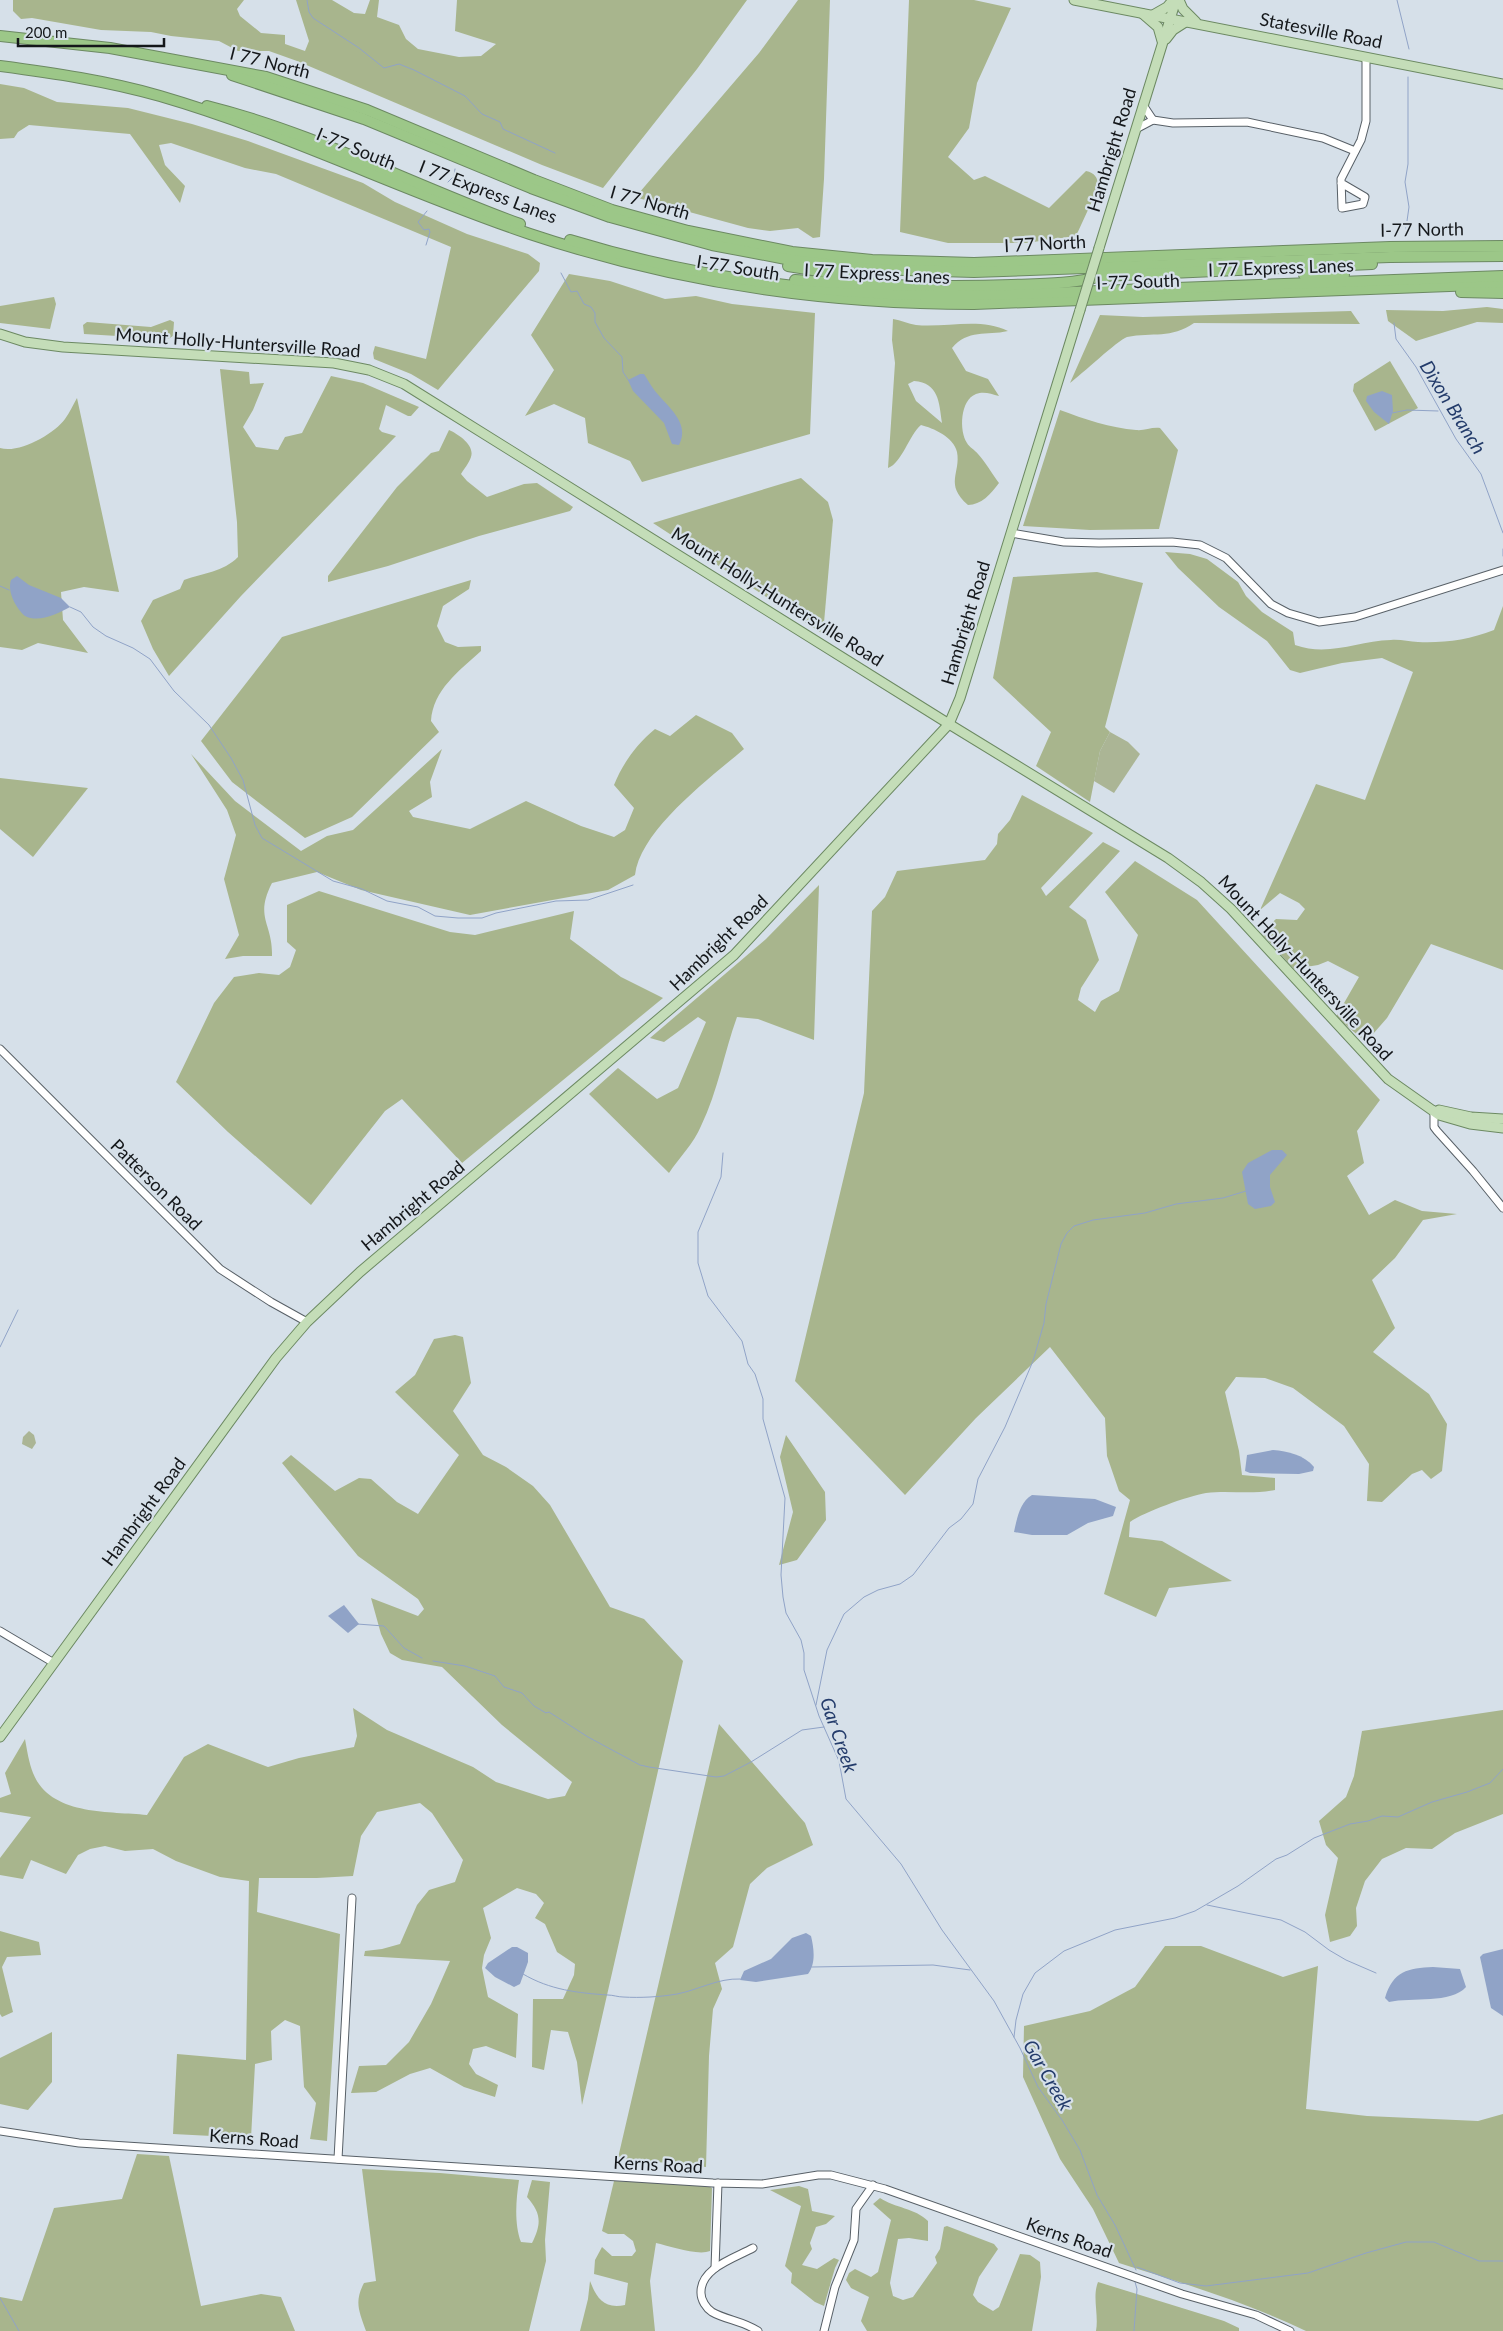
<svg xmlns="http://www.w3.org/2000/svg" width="1503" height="2331" font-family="Lato,sans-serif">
<rect width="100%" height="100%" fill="#d6e0e9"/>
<!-- green -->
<g fill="#abb595">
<polygon points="1110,732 1128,742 1140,754 1114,793 1094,781 1100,751"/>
<polygon points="29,1431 34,1435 36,1443 32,1449 22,1444 23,1437"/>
</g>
<!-- forest -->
<g fill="#a8b58d" fill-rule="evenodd">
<polygon points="13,0 244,0 237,9 240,16 261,33 285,35 285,44 305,51 309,41 296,0 332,0 354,13 365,14 370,0 379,0 377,17 399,25 406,39 418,49 459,57 481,56 496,44 455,31 457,0 747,0 697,69 603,188 542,165 297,61 269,51 238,51 219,41 171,36 151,32 101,30 32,18 21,19 13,11"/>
<polygon points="798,0 830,0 824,179 820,237 813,238 798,228 770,231 748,228 638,198 639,193 759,53"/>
<path d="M909 0H974L1011 8 977 83 969 128 948 157 974 180 985 176 1049 208 1086 171C1095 173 1097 177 1099 186L1076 236 1026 243H948L900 232Z"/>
<polygon points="0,84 24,88 57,102 128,108 192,124 248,141 363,183 395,202 467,234 528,254 540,263 539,271 438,390 411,374 374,359 373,353 375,346 426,359 451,247 276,174 245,168 171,143 159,145 165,165 185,186 180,203 130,134 29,125 18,132 14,138 0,139"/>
<polygon points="569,274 610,281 665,299 696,296 732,304 815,313 810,434 642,482 630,461 588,443 585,418 554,404 525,416 554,370 531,335"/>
<polygon points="54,297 56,304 50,329 0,323 0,306"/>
<polygon points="1487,307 1503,309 1503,323 1477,322 1416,341 1388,321 1386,310 1443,311"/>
<path d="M1351 311 1360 324 1194 323C1171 339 1153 332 1127 337 1118 340 1081 375 1070 383L1100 315 1143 317Z"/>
<path d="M893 319C901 320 908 324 916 325 946 328 980 317 1008 331 986 336 968 329 952 348L966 371 988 379 999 396C991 394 984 391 976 394 960 400 959 431 967 443 969 447 975 450 978 454 984 460 993 475 999 483 991 494 981 505 968 505 944 484 961 473 957 452 954 437 933 428 921 425 909 435 902 463 888 468L895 363 892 340ZM914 381C939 383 939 402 942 423L916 401 908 384Z"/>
<polygon points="170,320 174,322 173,336 168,339 84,334 83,325 87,322 151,327"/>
<polygon points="1390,361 1418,408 1375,431 1353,391 1354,384"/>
<path d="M220 369 249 372 250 384 264 383 253 410 243 427 256 447 278 450 285 437 302 433 331 376 363 383 419 407 411 416H408L386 405 379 429 382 432 396 436 241 596 169 676 153 649 141 621 153 600 180 589 184 580C204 573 223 572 238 557L237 522Z"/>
<path d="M77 398 119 592 84 587 61 592 63 620 88 653 38 643 22 650 0 647V448C19 454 54 434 65 419 70 412 73 405 77 398Z"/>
<path d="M1060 410C1084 419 1111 428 1136 430 1144 431 1151 427 1160 428L1178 450 1159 529 1090 530 1023 526Z"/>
<path d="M449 430C458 434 475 445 471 457 469 463 464 469 461 474L467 481 487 497 524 484 537 483 573 507 570 511 479 536 388 566 328 582V576L397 487 431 453 439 451Z"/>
<polygon points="801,478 828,502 833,520 823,634 653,523"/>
<path d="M1165 552 1190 554 1207 559 1238 582 1246 596 1262 612 1293 632 1295 645C1329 657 1357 641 1391 640 1400 639 1409 642 1418 642 1444 643 1469 640 1494 630L1503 606V970L1431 944 1387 1018 1366 1042 1336 1017 1359 977 1328 961 1318 965 1294 969 1261 933 1276 919 1297 920 1305 909 1299 903 1280 893 1260 910 1316 784 1365 800 1413 672 1382 658 1342 663 1300 673 1290 670 1267 641 1219 607 1178 568Z"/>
<polygon points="1097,572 1143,583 1105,727 1110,732 1100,751 1090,802 1036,766 1051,732 993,678 1013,577"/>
<path d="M471 580 469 589 443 606 437 626 445 642 458 647 481 646V651C459 671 433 690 431 721L439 732 352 817 305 838 232 782 201 741 282 637Z"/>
<path d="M696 715 732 733 744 749C710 778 640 830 635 875L608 890 470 915 361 890 317 872 272 883C254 918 273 923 272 956H243L225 959 239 935 224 879 236 835 227 810 191 754 235 801 301 851 327 836 353 830 442 749 430 782 432 797 409 811 413 817 470 829 526 801 581 826 614 837 625 830 634 808 614 785C623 763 636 745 655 729L670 736Z"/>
<polygon points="0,778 88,788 33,857 0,829"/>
<path d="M1022 795 1093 833 1041 888 1046 896 1103 842 1120 851 1069 907 1086 920 1099 960 1081 988 1078 1000 1095 1012 1101 1001 1119 991 1138 935 1105 892 1135 861 1197 900 1380 1100 1357 1131 1364 1163 1347 1176 1369 1215 1395 1200 1422 1211 1457 1214 1423 1220 1395 1258 1372 1280 1395 1328 1373 1352 1429 1394 1447 1424 1442 1471 1431 1479 1422 1470 1412 1474 1382 1502 1367 1501 1369 1464 1344 1426 1293 1388 1265 1378 1236 1377 1225 1392 1239 1451 1242 1475 1275 1478V1490C1249 1495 1230 1490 1206 1493 1188 1496 1144 1512 1130 1522L1129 1537 1162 1541 1232 1581 1169 1588 1156 1617 1104 1594 1130 1500 1119 1491 1107 1456 1105 1418 1050 1347 976 1418 905 1495 795 1381 864 1093 872 911 885 897 897 871 985 860 997 844 998 834 1010 820Z"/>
<path d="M819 885 814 1040 758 1019 737 1017C724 1053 718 1091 701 1126 694 1143 679 1158 669 1173L589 1094 618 1068 657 1099 678 1088 706 1022 698 1017 664 1042 650 1038 766 939Z"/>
<polygon points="319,891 450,932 475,935 574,911 570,939 621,977 663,998 462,1163 402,1099 385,1111 311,1205 228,1132 176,1082 214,1003 234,977 259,973 279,975 290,967 296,950 287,942 287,905"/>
<path d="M455 1335 463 1337 471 1383 453 1411 483 1455 506 1467 533 1486 550 1505 610 1607 644 1619 683 1661 582 2105 577 2062 568 2032 551 2030 544 2070 532 2067 533 1999H563L574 1975 575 1964 557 1952 545 1924 535 1918 544 1903 536 1894 517 1888 483 1908 491 1938 484 1955 482 1968 488 1997 518 2014 516 2058 486 2046 473 2049 469 2064 476 2074 498 2085 495 2097 464 2087 430 2068 410 2074 376 2092 351 2093 359 2066 386 2065 409 2042 431 2004 450 1961 364 1956 365 1951 382 1949 400 1944 417 1905 429 1890 455 1882 463 1860 432 1813 420 1803 377 1812 361 1836 353 1876 317 1878H259L257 1912 340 1934 327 2141 310 2139 316 2103 304 2087 300 2026 285 2020 271 2031 272 2060 255 2064 251 2138 173 2134 177 2054 246 2060 249 1881 220 1877 176 1861 153 1849 125 1851 105 1846 90 1849 78 1855 66 1874 31 1860 23 1879 0 1875V1858L31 1817 0 1812V1798L11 1794 5 1773 25 1739C27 1750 29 1763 33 1773 50 1816 109 1811 147 1815L184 1757 208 1744 268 1767 299 1758 354 1747 357 1736 353 1708 387 1730 473 1767 496 1782 548 1799 565 1796 572 1782 502 1725 442 1667 402 1660 390 1653 381 1634 371 1598 418 1616 424 1609 418 1599 358 1556 282 1463 291 1455 335 1491 359 1478 371 1479 397 1502 418 1514 459 1455 395 1392 415 1375 434 1339Z"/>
<polygon points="786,1435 825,1492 826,1520 797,1560 779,1565 793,1512 780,1457"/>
<polygon points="1503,1710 1503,1814 1455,1833 1432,1849 1406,1848 1382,1859 1365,1881 1356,1908 1357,1926 1350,1936 1330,1942 1325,1915 1338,1858 1326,1845 1319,1821 1346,1797 1354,1776 1362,1731"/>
<polygon points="719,1724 805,1823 813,1845 767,1868 750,1884 733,1947 715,1963 722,1989 713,2009 709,2056 706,2167 618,2158"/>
<polygon points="0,1931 39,1942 41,1955 7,1957 2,1967 13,2012 2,2017 0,2014"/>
<path d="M1165 1946H1201L1283 1977 1318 1966 1306 2109 1367 2116 1478 2121 1503 2114V2331H1306C1246 2302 1182 2283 1119 2263L1093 2209 1060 2159 1023 2077 1024 2026 1090 2011 1135 1987Z"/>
<polygon points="52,2032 52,2082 28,2110 0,2104 0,2058"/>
<polygon points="137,2154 169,2156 201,2306 261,2294 281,2297 295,2331 0,2331 0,2297 22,2301 54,2208 122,2199"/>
<path d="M362 2169 440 2173 519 2180C516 2199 514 2224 521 2242L532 2243C542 2223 541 2213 527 2197L532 2180 550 2182 545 2240 546 2261 529 2331H366C359 2311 354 2302 364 2283L376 2281Z"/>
<path d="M614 2181 706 2185 712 2188 710 2251C698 2256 669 2246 656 2243L650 2281 655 2331H580L588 2299 590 2281C597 2299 604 2309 625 2305L628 2283 594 2274 595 2260 602 2247 612 2256H632L636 2251 633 2241 624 2234H608L602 2231Z"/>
<polygon points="799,2186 808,2189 812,2211 835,2216 826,2224 816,2227 810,2243 812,2249 802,2265 817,2269 834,2258 839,2260 835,2268 824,2306 815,2302 791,2283 792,2273 785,2266 801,2206 770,2190"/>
<path d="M880 2198C895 2208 915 2208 928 2221V2241L909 2238 898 2239 890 2283 893 2296 903 2300 913 2297 937 2263 935 2257 940 2249 944 2227 947 2226 994 2244 998 2249 979 2277 973 2295 978 2302 993 2311 999 2307 1020 2254 1030 2255 1040 2262 1041 2277 1032 2331H867L861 2321 869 2297 851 2288 846 2280 849 2273 855 2269 871 2277 878 2272 891 2220 873 2204Z"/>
<path d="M1098 2282 1224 2321 1239 2328V2331H1096C1099 2315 1092 2297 1098 2282Z"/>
</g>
<!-- water -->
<g fill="#90a3c7">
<path d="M640 374H644C648 380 651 386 655 391 667 406 691 423 679 445L672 444 664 423 633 391 628 380Z"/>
<polygon points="1382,391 1392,395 1393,411 1389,424 1374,412 1366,401 1367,396"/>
<path d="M17 576 29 585 61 598 70 607C57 614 39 623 25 616 16 608 7 592 11 580Z"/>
<polygon points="1272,1150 1282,1150 1287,1155 1270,1175 1270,1187 1275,1202 1271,1206 1255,1209 1248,1204 1242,1172 1248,1163"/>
<path d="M1273 1450C1288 1451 1304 1455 1314 1467L1313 1471 1299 1474 1250 1473 1245 1471 1247 1455Z"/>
<path d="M1032 1495 1095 1499 1116 1507 1113 1516 1088 1523 1067 1535H1032L1014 1532C1017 1518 1020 1502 1032 1495Z"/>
<polygon points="344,1605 359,1624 348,1633 328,1616"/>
<path d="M806 1933 811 1936C814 1948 816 1964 808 1974L756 1982 740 1980 744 1971 771 1959 792 1938Z"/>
<polygon points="512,1947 517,1947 528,1953 528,1962 520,1984 514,1987 495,1977 485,1968 488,1963"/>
<polygon points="1503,1949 1503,2016 1491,2008 1480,1957 1483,1954"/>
<path d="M1433 1967 1460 1969 1466 1987C1451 2004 1412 1997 1389 2002L1385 1998C1393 1971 1408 1968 1433 1967Z"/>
</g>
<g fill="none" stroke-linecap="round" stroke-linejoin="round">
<!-- stream -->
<g stroke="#90a3c7" stroke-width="1">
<polyline points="307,0 309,12 313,18 359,48 384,68 399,64 414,70 465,96 482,114 500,122 503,129 555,153"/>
<polyline points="1397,0 1409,49"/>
<polyline points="448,182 454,176 455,169"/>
<polyline points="1405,235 1409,207 1405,182 1408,164 1408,77"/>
<polyline points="426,245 430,232 429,229 424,230 418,222 427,211"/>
<polyline points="561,273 571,292 577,291 584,304 591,307 595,313 595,322 604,338 622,357 623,372 629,381"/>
<polyline points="1394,323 1396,339 1416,367 1456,439 1481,474 1503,533"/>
<polyline points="1392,413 1407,410 1438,411"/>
<polyline points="1503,556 1503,549"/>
<polyline points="0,586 9,590"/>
<polyline points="70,607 81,612 93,627 106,636 133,648 150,659 174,691 209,725 231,758 243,780 255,825 262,838 333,881 362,889 387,901 418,907 435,916 458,918 482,918 496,913 556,901 588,900 633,885"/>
<polyline points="723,1153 721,1177 698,1232 698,1263 708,1296 742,1341 748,1364 755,1374 763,1399 763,1419 785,1498 781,1575 783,1597 786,1613 801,1640 804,1653 804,1670 819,1716 839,1761 846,1799 901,1864 942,1930 994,2001 1020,2048 1038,2087 1062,2120 1080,2150 1097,2195 1115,2225 1136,2270"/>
<polyline points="0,1347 18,1310"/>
<polyline points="357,1624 384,1626 404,1648 422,1658"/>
<polyline points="433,1661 465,1666 495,1676 504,1687 522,1693 534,1706 546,1713 549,1712 588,1737 640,1765 649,1767 716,1777 724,1776 751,1762 802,1730 824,1727"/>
<polyline points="816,1705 827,1650 844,1614 864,1597 878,1590 900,1584 913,1575 949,1528 961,1519 973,1504 978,1479 1005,1427 1033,1361 1044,1323 1046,1304 1061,1244 1067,1233 1074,1226 1093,1220 1145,1213 1176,1204 1223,1198 1246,1191"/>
<polyline points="1207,1905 1281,1920 1305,1932 1329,1950 1346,1960 1376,1973"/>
<polyline points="812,1967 933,1965 970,1970"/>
<path d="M523 1974C550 1990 578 1993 608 1995 613 1995 618 1997 623 1997 640 1998 660 1997 677 1994 698 1990 718 1978 740 1979"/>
<polyline points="1014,2037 1016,2020 1023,1994 1035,1973 1064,1951 1115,1930 1175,1918 1195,1911 1238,1886 1276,1859 1287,1855 1314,1838 1350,1824 1368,1821 1382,1816 1398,1817 1432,1802 1467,1792 1490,1783 1503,1769"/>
<polyline points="1137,2267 1180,2283 1206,2286 1308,2273 1366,2253 1406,2242 1434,2242 1479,2261 1503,2261"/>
<polyline points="0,2298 19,2331"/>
<polyline points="1134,2331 1137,2289 1135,2282"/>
</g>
<defs>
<g id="minor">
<polyline points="1143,105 1153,120"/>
<polyline points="1136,129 1153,120 1173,123 1247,122 1323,138 1355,151"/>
<polyline points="1341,183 1365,197 1363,204 1342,208 1341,179 1361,140 1366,121 1366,57"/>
<polyline points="1011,533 1064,542 1099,543 1172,542 1200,545 1226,558 1271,604 1288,613 1319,622 1355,617 1503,570"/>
<polyline points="0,1049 220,1269 271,1302 307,1322"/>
<polyline points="1434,1110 1434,1127 1437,1131 1473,1171 1503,1208"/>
<polyline points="0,1631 54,1663"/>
<polyline points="0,2131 79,2143 713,2183 762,2184 818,2175 831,2175 885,2189 1182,2294 1256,2315 1290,2331"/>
<polyline points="338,2159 352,1898"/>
<path d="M753 2248C735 2258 700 2268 701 2293 701 2300 706 2308 712 2312 726 2320 743 2321 758 2331"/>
<polyline points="715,2268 718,2183"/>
<polyline points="824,2331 835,2287 854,2240 856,2209 873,2185"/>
</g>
<g id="major">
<polyline points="1074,0 1503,84"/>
<polyline points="1179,0 1183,9 1196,22"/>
<polyline points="1143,14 1158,27 1162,41"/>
<polyline points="1153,15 1167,7 1173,0"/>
<polyline points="1166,39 1173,30 1187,21"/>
<polyline points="1099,248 1176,0"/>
<polyline points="0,334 25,342 63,347 334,363 369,370 404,384 949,724 1168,858 1201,882 1231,909 1388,1079 1439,1115 1470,1124 1503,1128"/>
<polyline points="1439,1110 1471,1117 1503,1119"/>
<polyline points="0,1737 276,1358 307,1322 360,1272 734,955 949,724 960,698 1080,310"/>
</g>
<g id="highway">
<polyline points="0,36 110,48 266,77 367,110 534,180 612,210 688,231 792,252 872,260 974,263 1390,247 1503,246"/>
<path d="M0 66C53 73 108 81 160 96 287 133 405 192 530 234 674 282 823 304 974 304L1503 284"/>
<polyline points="232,75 364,119 531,188 610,217 712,245 791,260 871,269 974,272 1390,257 1503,256"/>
<path d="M207 106C315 133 415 186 520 224"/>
<path d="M570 240C684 275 804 292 923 295 998 296 1074 292 1149 289 1267 285 1385 280 1503 276"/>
<polyline points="788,266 844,275 883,278"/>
<polyline points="1304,275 1344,275"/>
<path d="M795 280C867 285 939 288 1012 285 1043 284 1072 284 1102 276L1372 264"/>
<polyline points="1461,292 1503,293"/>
</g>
</defs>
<!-- minor casing -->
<use href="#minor" stroke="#586067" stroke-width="9"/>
<!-- major casing -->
<use href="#major" stroke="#6c8962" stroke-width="11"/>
<!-- highway casing -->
<use href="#highway" stroke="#6c8962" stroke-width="12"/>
<!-- minor -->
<use href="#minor" stroke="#fff" stroke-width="7"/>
<!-- major -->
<use href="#major" stroke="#c4ddb8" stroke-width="9"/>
<!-- highway -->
<use href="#highway" stroke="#9cc788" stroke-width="10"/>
<defs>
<polyline id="major-bridge" points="1080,310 1099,248"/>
</defs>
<!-- major-bridge casing -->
<use href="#major-bridge" stroke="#6c8962" stroke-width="11" stroke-linecap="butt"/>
<!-- major-bridge -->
<use href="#major-bridge" stroke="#c4ddb8" stroke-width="9"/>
</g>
<g text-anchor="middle" stroke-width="4.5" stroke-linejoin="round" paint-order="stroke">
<!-- street labels -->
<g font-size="18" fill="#14171a" stroke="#d6e0e9">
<text transform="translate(1321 31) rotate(11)" y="6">Statesville Road</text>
<text transform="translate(270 63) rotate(14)" y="6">I 77 North</text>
<text transform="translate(356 149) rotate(22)" y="6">I-77 South</text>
<text transform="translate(1112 150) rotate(-73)" y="6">Hambright Road</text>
<text transform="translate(488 192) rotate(21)" y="6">I 77 Express Lanes</text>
<text transform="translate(650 203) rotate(16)" y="6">I 77 North</text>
<text transform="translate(1422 230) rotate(-1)" y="6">I-77 North</text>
<text transform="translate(1045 244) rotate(-3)" y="6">I 77 North</text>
<text transform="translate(738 268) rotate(9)" y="6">I-77 South</text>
<text transform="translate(1281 268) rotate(-2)" y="6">I 77 Express Lanes</text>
<text transform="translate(877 274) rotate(3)" y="6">I 77 Express Lanes</text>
<text transform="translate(1138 282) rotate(-2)" y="6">I-77 South</text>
<text transform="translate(238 343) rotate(4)" y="6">Mount Holly-Huntersville Road</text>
<text transform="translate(777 597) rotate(32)" y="6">Mount Holly-Huntersville Road</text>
<text transform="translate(966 623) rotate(-73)" y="6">Hambright Road</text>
<text transform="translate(719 943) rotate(-44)" y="6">Hambright Road</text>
<text transform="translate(1305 968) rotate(47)" y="6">Mount Holly-Huntersville Road</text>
<text transform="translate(156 1185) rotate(45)" y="6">Patterson Road</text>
<text transform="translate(413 1206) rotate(-40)" y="6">Hambright Road</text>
<text transform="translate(144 1512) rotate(-54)" y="6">Hambright Road</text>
<text transform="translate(254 2139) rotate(4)" y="6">Kerns Road</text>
<text transform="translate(658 2165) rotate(3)" y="6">Kerns Road</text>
<text transform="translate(1069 2238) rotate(19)" y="6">Kerns Road</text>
</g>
<!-- water labels -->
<g font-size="19" font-style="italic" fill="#243c6b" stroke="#d6e0e9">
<text transform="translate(1453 407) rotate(58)" y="7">Dixon Branch</text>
<text transform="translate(839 1735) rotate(71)" y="7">Gar Creek</text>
<text transform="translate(1048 2075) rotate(60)" y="7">Gar Creek</text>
</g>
</g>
<!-- scale -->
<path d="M18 38v8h146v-8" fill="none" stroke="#14171a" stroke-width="2.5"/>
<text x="25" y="38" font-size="15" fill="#14171a" stroke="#d6e0e9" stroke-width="4" paint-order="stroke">200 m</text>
</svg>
